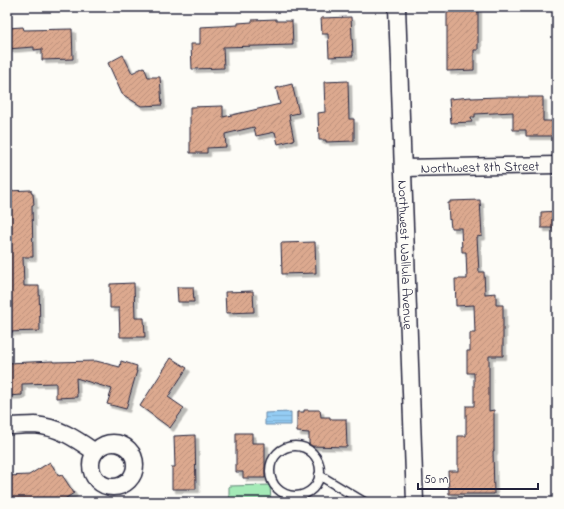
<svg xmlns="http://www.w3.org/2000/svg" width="564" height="509" font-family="'Indie Flower',sans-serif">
<defs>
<pattern id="water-rules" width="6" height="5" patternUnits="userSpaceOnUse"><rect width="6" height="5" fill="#94ccf3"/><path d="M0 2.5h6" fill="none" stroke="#7fafd1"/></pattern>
<pattern id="building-hatch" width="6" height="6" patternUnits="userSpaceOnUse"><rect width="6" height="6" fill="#dca98f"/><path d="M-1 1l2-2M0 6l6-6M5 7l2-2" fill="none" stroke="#bc917c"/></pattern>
<filter id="shadow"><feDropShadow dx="3.5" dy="3.5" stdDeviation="0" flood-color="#0004"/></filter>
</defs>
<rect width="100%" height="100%" fill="#fdfcf7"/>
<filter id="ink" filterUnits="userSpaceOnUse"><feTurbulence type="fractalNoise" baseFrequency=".025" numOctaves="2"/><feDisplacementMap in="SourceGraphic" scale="8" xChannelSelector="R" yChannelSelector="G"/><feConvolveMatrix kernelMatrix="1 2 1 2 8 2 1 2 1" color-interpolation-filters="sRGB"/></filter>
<g filter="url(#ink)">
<!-- green -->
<polygon fill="#a4eab7" stroke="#638679" points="270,485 271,502 229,502 229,486"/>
<!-- water -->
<polygon fill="url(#water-rules)" stroke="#6688a9" points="291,412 291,425 265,425 265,413"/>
<!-- building -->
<g fill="url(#building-hatch)" stroke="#22223b" filter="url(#shadow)">
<polygon points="447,9 478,9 478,50 474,50 474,70 447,71"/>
<polygon points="351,17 353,56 329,57 328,34 322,34 321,18"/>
<polygon points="276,19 276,21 292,21 293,45 223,47 224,68 192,69 191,44 200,44 200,27 238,25 238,23 252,22 252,20"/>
<polygon points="23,27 24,30 72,29 73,59 42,60 42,49 34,50 34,47 7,49 7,28"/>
<polygon points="123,55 132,73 144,67 148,77 160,77 162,105 141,106 122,94 108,63"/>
<polygon points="348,81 349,119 354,119 354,141 326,142 326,140 319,140 318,113 325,112 324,82"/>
<polygon points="292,84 299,113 289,115 294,140 278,144 275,132 256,136 254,127 225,134 226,147 207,148 207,153 190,153 190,107 223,106 223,117 280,104 276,88"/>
<polygon points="471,97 471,98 499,97 543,97 543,121 557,121 557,136 526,136 526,130 513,130 513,112 475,114 475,117 471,117 472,122 451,123 449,99"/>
<polygon points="31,190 32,194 33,194 34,205 32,205 33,257 23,257 24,286 39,286 40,331 7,332 7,191"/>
<polygon points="480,200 482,236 477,237 479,272 484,272 485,294 496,293 496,305 503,305 503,356 489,356 489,411 494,410 494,451 493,451 494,494 449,494 448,471 458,471 458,436 466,436 466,406 474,406 474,373 467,373 467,351 470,351 470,333 475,333 474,305 456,306 455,279 467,279 466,252 462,252 461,228 451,228 450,219 449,220 448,203 450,203 450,201"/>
<polygon points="557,211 557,228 541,228 541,212"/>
<polygon points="315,242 316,273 282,274 281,243"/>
<polygon points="134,283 135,318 144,318 145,337 120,337 119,308 110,308 110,284"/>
<polygon points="177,287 193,287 194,302 178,302"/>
<polygon points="253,291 254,312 226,313 225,292"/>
<polygon points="171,358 187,368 168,397 184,408 170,428 140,406"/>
<polygon points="53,361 53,362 96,361 120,367 121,361 137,366 136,371 137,371 126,409 107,404 112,389 76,378 77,397 56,398 56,383 22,384 22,395 7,396 7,363"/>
<polygon points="304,410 320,410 321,417 330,417 330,419 346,419 347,447 310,446 310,444 309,444 309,433 297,432 297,412 304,412"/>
<polygon points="236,433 252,433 252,443 265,443 265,478 243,478 243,472 236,472"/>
<polygon points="195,435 196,489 172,489 172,467 175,467 174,436"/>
<polygon points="50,462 59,476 62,475 74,493 60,502 7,502 7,476 29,475"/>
</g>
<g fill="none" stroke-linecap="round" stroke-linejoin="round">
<defs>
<g id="service">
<circle cx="295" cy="471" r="25"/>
<polyline points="319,475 364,502"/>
</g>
<g id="minor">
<path id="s1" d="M397 7 415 502"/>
<path id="s2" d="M403 168 557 165"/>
<path d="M7 426C16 426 26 425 35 425 59 427 76 439 95 452"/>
<circle cx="113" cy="465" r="22"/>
</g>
</defs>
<!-- service casing -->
<use href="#service" stroke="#22223b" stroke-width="11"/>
<!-- minor casing -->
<use href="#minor" stroke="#22223b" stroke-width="19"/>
<!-- service -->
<use href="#service" stroke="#fdfcf7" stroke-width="8"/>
<!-- minor -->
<use href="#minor" stroke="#fdfcf7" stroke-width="16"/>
</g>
</g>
<g text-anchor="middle" stroke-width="4" stroke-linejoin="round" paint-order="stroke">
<!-- street labels -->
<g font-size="14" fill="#22223b" stroke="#fdfcf7">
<text dy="5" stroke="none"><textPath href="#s2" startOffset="77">Northwest 8th Street</textPath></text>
<text dy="5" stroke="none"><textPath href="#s1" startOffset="248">Northwest Wallula Avenue</textPath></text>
</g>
</g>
<!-- margin -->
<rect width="564" height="509" fill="none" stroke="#fdfcf7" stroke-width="24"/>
<rect x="12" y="12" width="540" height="485" fill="none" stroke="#22223b" stroke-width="1.5" filter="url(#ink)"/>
<!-- scale -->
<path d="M418 483v6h120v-6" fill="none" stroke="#22223b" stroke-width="2"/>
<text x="424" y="483" font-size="12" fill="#22223b" stroke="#fdfcf7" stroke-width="3" paint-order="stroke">50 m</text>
</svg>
